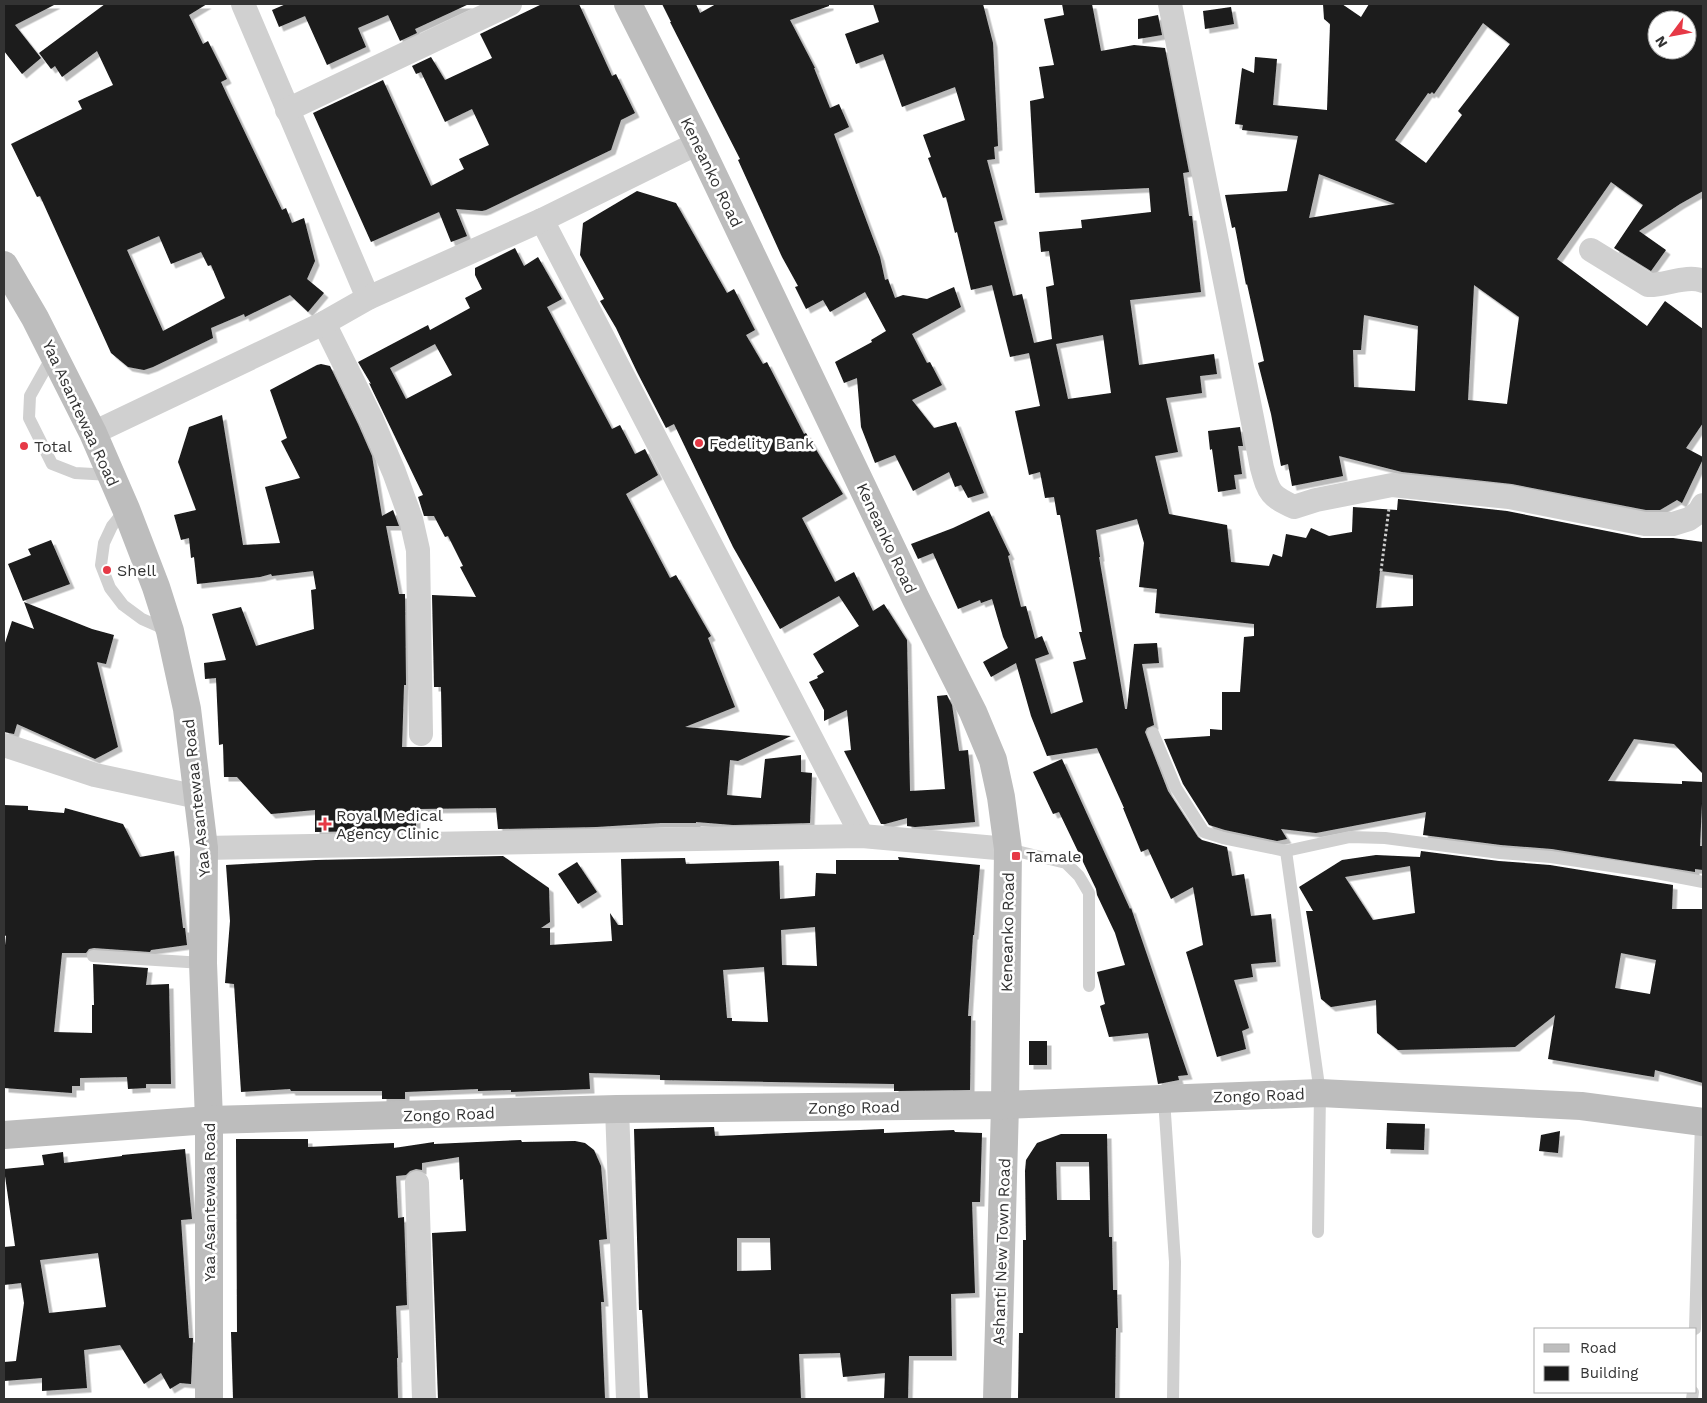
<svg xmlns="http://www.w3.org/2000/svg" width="1707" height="1403" font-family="'Work Sans',sans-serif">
<defs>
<filter id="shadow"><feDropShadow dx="4.5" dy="4.5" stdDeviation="0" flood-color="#0004"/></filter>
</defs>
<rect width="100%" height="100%" fill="#fff"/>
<!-- building -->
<g fill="#1a1a1a" fill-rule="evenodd" filter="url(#shadow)">
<polygon points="4,4 56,4 15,25 41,58 22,74 4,51"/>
<path d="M105 4H207L189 15 203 44 208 41 227 79 221 82 227 95 282 210 286 208 292 223 304 218 315 261 307 279 324 293 308 312 290 295 245 317 244 314 211 328 213 338 153 367 144 370 128 367 111 353 40 196 37 197 11 144 82 109 78 101 113 85 97 51 62 77 55 66 51 69 39 53ZM159 236 171 264 201 252 208 266 211 265 225 298 163 331 127 250Z"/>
<polygon points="286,4 469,4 415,29 417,33 400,41 388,15 358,28 366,47 327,65 305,16 279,27 272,10"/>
<polygon points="542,4 579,4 612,76 616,74 635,113 621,120 611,150 486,210 482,211 456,209 467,236 451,242 439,212 371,242 313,113 383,80 431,186 464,169 459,159 489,145 472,109 445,122 421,72 416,74 412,66 431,57 445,80 492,58 480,34"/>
<polygon points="662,4 696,4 700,13 716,4 829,4 829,6 790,20 815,68 814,68 830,108 839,104 849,127 834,134 880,257 885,280 888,279 895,298 903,295 927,299 954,287 961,307 912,334 927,363 930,362 942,385 912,400 934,428 956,422 984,493 968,498 961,485 955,487 949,472 913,491 895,455 875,463 861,427 857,378 844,383 835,362 872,342 871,340 886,331 865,292 830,312 823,300 806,309 795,287 798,286 782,257 738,160 740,159 670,22 671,22"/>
<path d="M873 4H983L993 43 998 146 994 147 995 159 987 160 1003 220 994 222 1013 296 1022 294 1034 343 1052 339 1046 287 1054 285 1049 251 1041 252 1039 232 1082 228 1081 220 1151 212 1149 188 1035 193 1030 101 1044 98 1039 67 1054 65 1044 19 1064 15 1062 4H1092L1101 51 1134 45 1165 48 1189 172 1183 173 1189 216H1192L1201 292 1130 300 1139 365 1214 354 1217 374 1200 376 1202 393 1166 398 1178 452 1155 456 1169 514 1227 525 1231 562 1269 566 1273 554 1282 557 1286 534 1306 538 1311 528 1329 536 1352 532 1353 507 1397 510 1398 499 1507 511 1642 538H1673L1703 542V774L1674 744 1634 739 1608 781 1682 784V781L1703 782 1700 846H1703V870L1695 869V872L1552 849 1501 845 1423 835 1426 812 1316 833 1281 829 1287 839 1277 841 1225 830 1209 825 1183 784 1164 739 1210 736V729L1222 730V692H1240L1244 637 1254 636V624L1155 613 1157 589 1139 587 1144 543 1137 519 1096 530 1100 557H1099L1125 709H1127L1134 644 1157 643 1159 663 1142 664 1154 725 1147 728 1145 732 1168 791 1198 837 1202 840 1227 847 1232 876 1244 874 1251 916 1271 914 1276 962 1251 964 1253 977 1234 980 1249 1028 1242 1031 1246 1049 1217 1057 1186 952 1203 945 1193 887 1171 899 1148 849 1141 852 1123 808H1124L1097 748 1047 756 1031 716 1016 663 991 677 983 662 1008 648 1003 637 992 599 981 603 980 600 958 609 933 553 918 559 911 544 953 528 989 511 1010 555 1008 556 1021 607 1026 606 1035 639 1042 636 1049 654 1035 659 1051 714 1083 702 1073 662 1086 659 1079 632H1082L1060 515H1057L1054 497 1045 498 1040 472 1029 475 1015 411 1040 406 1029 353 1010 357 992 285 971 290 957 232 955 233 946 197 943 198 928 158 931 157 923 135 965 120 955 87 902 107 883 54 856 64 845 34 879 22ZM1103 335 1111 393 1068 399 1056 344ZM1380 571 1413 575V606L1376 608Z"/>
<path d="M1323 4H1342L1361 17 1369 4H1703V191L1680 204 1639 231 1666 250 1651 271 1614 248 1643 205 1611 182 1557 259 1647 326 1665 301 1703 329V423L1686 448 1703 457V459L1682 503 1677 500 1660 510H1646L1512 484 1402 472 1339 456 1343 476 1292 486 1288 464 1281 466 1271 414 1258 363 1264 361 1247 284 1246 285 1235 227 1232 228 1225 195 1287 191 1298 136 1242 130 1243 125 1235 124 1242 68 1254 73 1255 57 1277 59 1273 105 1327 110 1330 24 1324 19ZM1657 20H1687V50H1657ZM1483 23 1510 44 1458 111 1462 115 1426 163 1395 140 1428 93 1430 94 1432 92 1434 94ZM1319 174 1395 204 1309 218ZM1474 285 1519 317 1507 404 1468 400ZM1364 315 1418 326 1415 391 1354 387 1353 350H1361Z"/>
<polygon points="1231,7 1234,24 1205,29 1203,11"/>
<polygon points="1158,15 1162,35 1138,39 1138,19"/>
<polygon points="637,191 676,203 727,293 734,289 755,330 746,335 763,364 767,362 804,434 806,433 843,494 802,518 835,582 854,572 873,611 884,604 907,640 910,791 945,789 937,696 947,695 952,705 959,751 968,750 975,822 915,827 907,826 907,818 885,824 881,824 844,751 851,750 847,710 824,721 824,710 809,682 818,678 817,676 824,672 813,654 859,626 839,596 780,629 733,547 674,424 666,428 637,372 616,328 600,301 604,299 580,255 583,223"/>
<path d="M515 248 524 266 538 257 562 299 547 307 612 429 620 425 635 454 645 449 658 475 626 494 670 578 676 575 711 636 708 638 735 707 685 727 791 736 738 761 730 760 727 795 761 798 765 759 801 755V772L812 773 810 823 733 825 696 822V823H661L596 827 498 829 496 808 416 809V830L315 832V810L271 814 237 777H224L223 744 219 745 216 678 205 679 204 663 226 660 212 614 241 607 256 646 314 629 311 590 316 589 313 571 272 576 271 574 260 577 197 584 194 557 191 558 189 538 181 540 174 515 196 510 178 462 189 427 222 415 243 545 280 543 265 487 300 478 281 441 287 438 270 390 317 365 321 364 330 366 358 424 372 456 382 516 393 510 399 526H386L399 594H405L406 685H404L402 747H442L441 687H434L432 595 476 597 460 567 463 566 448 536 445 537 434 516H424L418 497 423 495 369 383 371 384 358 362 428 325 430 330 470 308 465 298 482 289 475 275V268ZM435 344 452 375 406 399 390 368Z"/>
<polygon points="1240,427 1243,446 1238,446 1242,474 1234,475 1236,489 1218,492 1212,449 1210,450 1208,431"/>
<polygon points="51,540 70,584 23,601 8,564 31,555 28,549"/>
<polygon points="24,602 92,629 114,635 106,664 97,662 118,747 95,759 17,724 14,734 4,732 4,646 12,621 34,629"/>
<polygon points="1062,759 1130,909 1131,908 1188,1075 1178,1076 1179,1080 1158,1084 1148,1033 1109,1037 1100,1006 1105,1004 1097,972 1125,965 1115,933 1097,895 1096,889 1059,812 1053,814 1033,772"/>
<polygon points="4,805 28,806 28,810 64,813 65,808 123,824 140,857 174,851 183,928 185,928 187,945 151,950 150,952 94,948 89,949 86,953 62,953 54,1032 92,1033 92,1005 94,1005 93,964 148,968 146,985 169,984 171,1084 146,1084 146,1088 128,1089 127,1077 80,1078 80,1086 72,1086 72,1093 4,1088 4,955 6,936 4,935"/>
<path d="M1421 851 1499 861 1550 865 1673 885 1672 909H1703V1083L1655 1070 1654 1077 1548 1059 1555 1015 1515 1047 1398 1050 1377 1033 1376 1000 1331 1007 1321 999 1306 911H1313L1299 887 1342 860 1376 855 1420 857ZM1410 866 1415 913 1373 920 1345 877ZM1621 953 1656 960 1650 994 1615 988Z"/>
<path d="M503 856 549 888 550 922 541 928H550V945L612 941 610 913 618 925H623L621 859 685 858 686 864 779 861 780 899 815 896 816 873 836 874V860H899L898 857 980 865 974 935H973L968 1016H971L970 1090 894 1091V1084L660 1080V1075L589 1073 590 1089 511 1092V1090L478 1091V1089L405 1092V1099H382V1091H291L290 1089 241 1092 234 984 225 983 230 921 226 865 316 860ZM815 927 817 966 782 965 781 930ZM764 967 768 1022 732 1021V1018H727L723 970Z"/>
<polygon points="577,862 597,892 578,904 558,874"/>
<rect x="1029" y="1041" width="18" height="24"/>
<polygon points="1387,1123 1425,1124 1424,1150 1386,1149"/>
<path d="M714 1127 715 1136 884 1129V1133L954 1130 955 1132 982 1133 980 1202H972L975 1293 951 1294 952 1356H909L908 1399H884L885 1373 843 1377 840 1353 799 1354 801 1399H648L642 1310H639L634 1129ZM737 1238H770L771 1270 737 1271Z"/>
<polygon points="1560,1131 1558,1153 1539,1151 1541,1135"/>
<path d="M1061 1134H1107L1109 1237H1112L1113 1290H1117L1118 1328H1116L1115 1399H1018L1019 1333H1023V1240H1026L1025 1171 1026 1160 1037 1143ZM1056 1162H1089L1090 1200H1057Z"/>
<polygon points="236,1139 308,1139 308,1147 394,1143 394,1148 434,1142 434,1144 521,1140 522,1142 575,1141 585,1143 594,1150 601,1166 607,1239 599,1240 604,1302 601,1302 605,1399 438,1399 432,1233 466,1231 463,1179 460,1180 459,1157 422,1163 422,1170 416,1169 410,1171 406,1175 396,1176 398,1218 404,1217 407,1305 396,1306 398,1358 397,1358 398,1399 233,1399 231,1332 237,1332"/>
<path d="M185 1149 192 1219 181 1220 189 1338H193L191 1384 180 1383 170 1389 161 1373 144 1384 120 1345 84 1350 87 1388 42 1391V1378L4 1381V1362L16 1361 24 1303 21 1283 4 1285V1247L15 1246 4 1169 44 1165 42 1155 63 1152 64 1163 122 1156V1155ZM98 1253 106 1307 49 1313 40 1260Z"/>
</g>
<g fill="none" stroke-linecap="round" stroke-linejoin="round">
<!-- path -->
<polyline stroke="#cdcdcd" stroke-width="3" stroke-dasharray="2.5 2.5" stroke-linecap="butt" points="1381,571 1389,508"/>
<!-- lane -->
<g stroke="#d0d0d0" stroke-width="12">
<polyline points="53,355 30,396 29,418 52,464 75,473 111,475"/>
<polyline points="126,509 112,526 104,543 101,565 110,588 123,605 142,619 167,630"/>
<polyline points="1153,733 1176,788 1204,832 1223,838 1286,851 1350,837 1385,838 1500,853 1551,857 1651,872 1703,882"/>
<polyline points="1008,849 1066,863 1079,876 1089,893 1089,986"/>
<polyline points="1286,851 1320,1093 1318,1232"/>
<polyline points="93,956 203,963"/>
<polyline points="1164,1099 1175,1262 1173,1399"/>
<polyline points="1695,1329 1701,1122"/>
<polyline points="1692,1399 1693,1392"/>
</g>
<!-- street -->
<g stroke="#d0d0d0" stroke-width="24">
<polyline points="243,4 368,298"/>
<path d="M1170 4 1262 468C1269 494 1271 496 1294 507L1316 500 1392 485 1509 497 1645 524H1673L1689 519 1699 512 1703 505"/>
<polyline points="287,110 510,4"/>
<polyline points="542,220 862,836"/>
<path d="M1591 250 1648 285C1665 286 1687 274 1703 281"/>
<polyline points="324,323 371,418 394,472 411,519 418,550 421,734"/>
<polyline points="93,433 324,323 368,298 542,220 698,143"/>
<polyline points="4,745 95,775 198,797"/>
<polyline points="204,848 862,836 1008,849"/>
<polyline points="617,1109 628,1399"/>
<polyline points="417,1183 424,1399"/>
</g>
<!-- secondary -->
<g stroke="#bdbdbd" stroke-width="28">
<polyline points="628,4 698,143 916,599 973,712 993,760 1001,797 1008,849 1005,1105 997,1399"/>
<polyline points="4,265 35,318 93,433 126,509 156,587 170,631 187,709 204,848 203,963 209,1120 209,1399"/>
<polyline points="4,1135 209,1120 617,1109 1005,1105 1320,1093 1581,1106 1703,1122"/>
</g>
</g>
<!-- markers -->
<g fill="#e63946" stroke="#fff" stroke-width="2">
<circle cx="699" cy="443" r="5"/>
<circle cx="24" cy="446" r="5"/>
<circle cx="107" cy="570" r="5"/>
<path d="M322.5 816.5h5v5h5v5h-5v5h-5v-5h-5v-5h5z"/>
<rect x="1011" y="851" width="10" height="10" rx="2.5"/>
</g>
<g text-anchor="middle" stroke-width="5" stroke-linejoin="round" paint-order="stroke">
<!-- street labels -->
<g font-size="16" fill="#333" stroke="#fff">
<text transform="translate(712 172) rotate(64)" y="6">Keneanko Road</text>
<text transform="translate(81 413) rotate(65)" y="6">Yaa Asantewaa Road</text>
<text transform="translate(887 538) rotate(65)" y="6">Keneanko Road</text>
<text transform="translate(196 798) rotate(-96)" y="6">Yaa Asantewaa Road</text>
<text transform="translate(1007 932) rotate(-89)" y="6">Keneanko Road</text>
<text transform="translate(1259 1095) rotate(-2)" y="6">Zongo Road</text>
<text transform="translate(854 1107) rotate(-1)" y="6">Zongo Road</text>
<text transform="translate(449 1114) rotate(-2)" y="6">Zongo Road</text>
<text transform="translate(209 1202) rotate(-90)" y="6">Yaa Asantewaa Road</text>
<text transform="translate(1001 1252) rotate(-88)" y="6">Ashanti New Town Road</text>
</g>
<!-- poi labels -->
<g font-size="16" fill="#333" stroke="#fff" text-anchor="start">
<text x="709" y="449">Fedelity Bank</text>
<text x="34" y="452">Total</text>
<text x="117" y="576">Shell</text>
<text x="336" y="821">Royal Medical<tspan x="336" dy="18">Agency Clinic</tspan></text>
<text x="1026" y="862">Tamale</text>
</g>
</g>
<!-- border -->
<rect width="1707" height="1403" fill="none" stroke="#333333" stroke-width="10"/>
<!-- legend -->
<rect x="1534" y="1328" width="162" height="65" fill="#ffffff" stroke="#adadad"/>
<rect x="1544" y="1344" width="25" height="8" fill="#bdbdbd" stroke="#adadad"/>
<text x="1580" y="1353" font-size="15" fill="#333333">Road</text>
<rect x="1544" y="1366" width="25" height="15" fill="#1a1a1a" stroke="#adadad"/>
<text x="1580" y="1378" font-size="15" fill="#333333">Building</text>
<!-- north arrow -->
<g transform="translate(1672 35) rotate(238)"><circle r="24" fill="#ffffff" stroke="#adadad"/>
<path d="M0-4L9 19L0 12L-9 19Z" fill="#e63946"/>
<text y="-8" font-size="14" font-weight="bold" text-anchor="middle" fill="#333333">N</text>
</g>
</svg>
